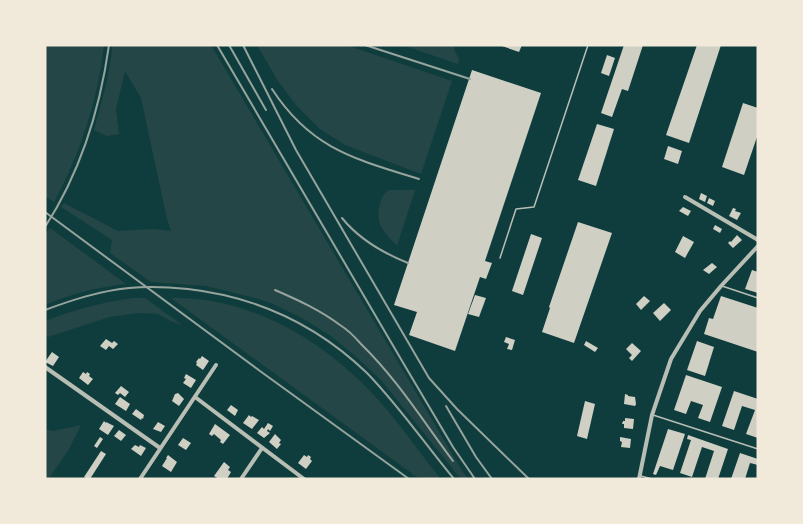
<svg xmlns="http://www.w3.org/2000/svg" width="803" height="524" font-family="Mulish,sans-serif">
<rect width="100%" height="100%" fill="#0f3d3e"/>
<!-- green -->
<g fill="#244646">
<path d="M45 45H104C98 100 80 154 54 202L45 196Z"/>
<polygon points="113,45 211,45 464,474 469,479 461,479 381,380 354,355 331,336 302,318 273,304 259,299 206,286 151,282 110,253 112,240 61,207 64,203 118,231 154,229 171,231 167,219 141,98 125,71 116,109 119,134 107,136 94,130 107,81"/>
<polygon points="257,45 346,45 452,81 421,174 345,145 320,129 296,105 278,81"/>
<polygon points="402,45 455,45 454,49 459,59 458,64"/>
<path d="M389 190H415L397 246C392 240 384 233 381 226 376 217 379 195 389 190Z"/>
<path d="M50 228 126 284C98 287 71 294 45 305V235Z"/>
<path d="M133 298H145L182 325 173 322 158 314 138 313 109 317 48 337 45 335V321C74 310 102 302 133 298Z"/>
<path d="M171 298C246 296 318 337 369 390 396 417 417 450 441 479H420L414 475Z"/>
<polygon points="81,425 68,451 48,479 45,479 45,429 53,431"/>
</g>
<!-- building -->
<g fill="#cfcfc3">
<polygon points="499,45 522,45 519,52"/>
<polygon points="624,45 643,45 628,91 622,89 612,117 601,113"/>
<polygon points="697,45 721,45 689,143 666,135"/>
<polygon points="607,55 615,58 609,76 601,73"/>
<polygon points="472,70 541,93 485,261 492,263 486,279 480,277 455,351 409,335 417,312 394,305"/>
<polygon points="743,103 758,108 758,134 744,175 722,167"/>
<polygon points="597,124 614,129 596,186 578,180"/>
<polygon points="668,146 682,151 678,164 664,159"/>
<polygon points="701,193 707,196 705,202 699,199"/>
<polygon points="709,198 715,201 713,206 707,203"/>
<polygon points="683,207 691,211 688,216 679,211"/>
<polygon points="733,208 736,209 735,211 741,213 737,220 729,216"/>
<polygon points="578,222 612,233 574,343 542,332 550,308 549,307"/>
<polygon points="715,225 722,229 720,233 713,229"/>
<polygon points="531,234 542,238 523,295 512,291"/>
<polygon points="737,235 742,240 733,248 728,243 730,241 731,242"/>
<polygon points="683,236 694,242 685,258 675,252"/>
<polygon points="712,263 717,267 709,274 703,270"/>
<polygon points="752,270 758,272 758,293 745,289"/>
<polygon points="475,295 486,298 479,317 468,314"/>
<polygon points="644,296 650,301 641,310 636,304"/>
<polygon points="721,296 758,308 758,352 704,334 709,318 713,319"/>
<polygon points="664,303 671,310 660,321 653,313"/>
<polygon points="506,337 515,340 512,350 507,349 509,344 504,342"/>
<polygon points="106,339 112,343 114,341 118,344 113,349 109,346 106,350 100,346"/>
<polygon points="586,341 598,348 595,352 584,345"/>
<polygon points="697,341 714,347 705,376 687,370"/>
<polygon points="632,343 641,351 632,361 629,358 632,355 626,349"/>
<polygon points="52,352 59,357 53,366 45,362"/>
<polygon points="202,356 209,361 203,370 196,365 197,363 196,362 199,358 200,359"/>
<polygon points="83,372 86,374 87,372 90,374 89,376 93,379 88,385 79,378"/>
<polygon points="186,374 196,380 191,388 183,383 186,379 184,378"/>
<polygon points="686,375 722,387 710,422 698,418 703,405 691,401 686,414 674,410"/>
<polygon points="121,386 129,392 125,397 120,393 118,395 115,393"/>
<polygon points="734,391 758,399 758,438 746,434 755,410 742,406 734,430 722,426"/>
<polygon points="178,393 184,399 179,406 172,401 175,394"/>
<polygon points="625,394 628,395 628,396 635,397 636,404 635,406 624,404"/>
<polygon points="120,397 130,404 126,411 115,404"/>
<polygon points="585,401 595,404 587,439 577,436"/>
<polygon points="231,405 238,410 235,416 227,410"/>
<polygon points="136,409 144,415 143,419 142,418 141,420 132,414"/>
<polygon points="249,415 251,417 252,416 259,420 252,429 243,423"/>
<polygon points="625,418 634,419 633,429 624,428 624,424 622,424 623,421 625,421"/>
<polygon points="104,421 106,423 106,422 114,426 108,435 99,429"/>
<polygon points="158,422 165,426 161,432 153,429"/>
<polygon points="268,423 273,426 270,431 268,429 267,431 270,433 264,438 257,433 262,427 264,429"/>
<polygon points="215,424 230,435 223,444 220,442 221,440 214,434 212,436 209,434"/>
<polygon points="668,429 685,434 673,470 660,466 656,475 653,474"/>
<polygon points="119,430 126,435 121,441 114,436"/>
<polygon points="275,434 281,440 279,443 281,444 277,449 269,442"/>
<polygon points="688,435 728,449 718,479 705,479 714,451 702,447 692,477 680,473 691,440 687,439"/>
<polygon points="100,437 103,439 97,448 94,446"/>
<polygon points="620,437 631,439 630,448 621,447 622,442 620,441"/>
<polygon points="183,438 191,443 186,450 178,445"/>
<polygon points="135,445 139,447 140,445 146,448 141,456 131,449"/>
<polygon points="101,451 106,454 90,479 87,479 84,477"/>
<polygon points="740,453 758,459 758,465 750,463 745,479 731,479"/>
<polygon points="168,455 177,462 171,472 162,466 167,458 166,458"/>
<polygon points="304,455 307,457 308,455 311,457 310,459 312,461 306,469 298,463"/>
<polygon points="224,462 230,467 228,470 231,472 227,479 219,479 214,476"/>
</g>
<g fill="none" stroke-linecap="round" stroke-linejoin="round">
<!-- service -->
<g stroke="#b8beb3" stroke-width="1.5">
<polyline points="500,258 516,209 534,207 588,45"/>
<polyline points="722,286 758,298"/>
<polyline points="653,415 758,449"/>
<polyline points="641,476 652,479"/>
</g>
<!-- minor -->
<g stroke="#b8beb3" stroke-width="4">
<polyline points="685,197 758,240"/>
<polyline points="45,367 160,448"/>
<polyline points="195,397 304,479"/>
<polyline points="140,479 216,365"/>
<polyline points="241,479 262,448"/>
<polyline points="639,479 652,415 671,359 700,311 721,286 758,246"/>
</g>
<!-- rail -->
<g stroke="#97a49c" stroke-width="2">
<polyline points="217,45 405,366 453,447 475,479"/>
<polyline points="229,45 266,110"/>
<polyline points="243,45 296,150 429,378 457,409 529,479"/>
<polyline points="365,45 470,79"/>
<path d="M272 89C311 149 355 159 419 179"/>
<polyline points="45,212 260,371 409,479"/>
<path d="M342 218C359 239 383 253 408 263"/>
<path d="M45 227C80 173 100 109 109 45"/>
<path d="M275 290C298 300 320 310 340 325 348 330 355 337 361 344 397 379 423 421 453 461"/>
<path d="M45 310C72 300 99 291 129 288 148 286 169 287 188 289 258 297 316 324 367 373 399 406 425 444 454 479"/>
<polyline points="446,406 476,457 492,479"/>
</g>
</g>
<!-- border -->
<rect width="803" height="524" fill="none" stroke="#f1e9da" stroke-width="93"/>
</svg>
